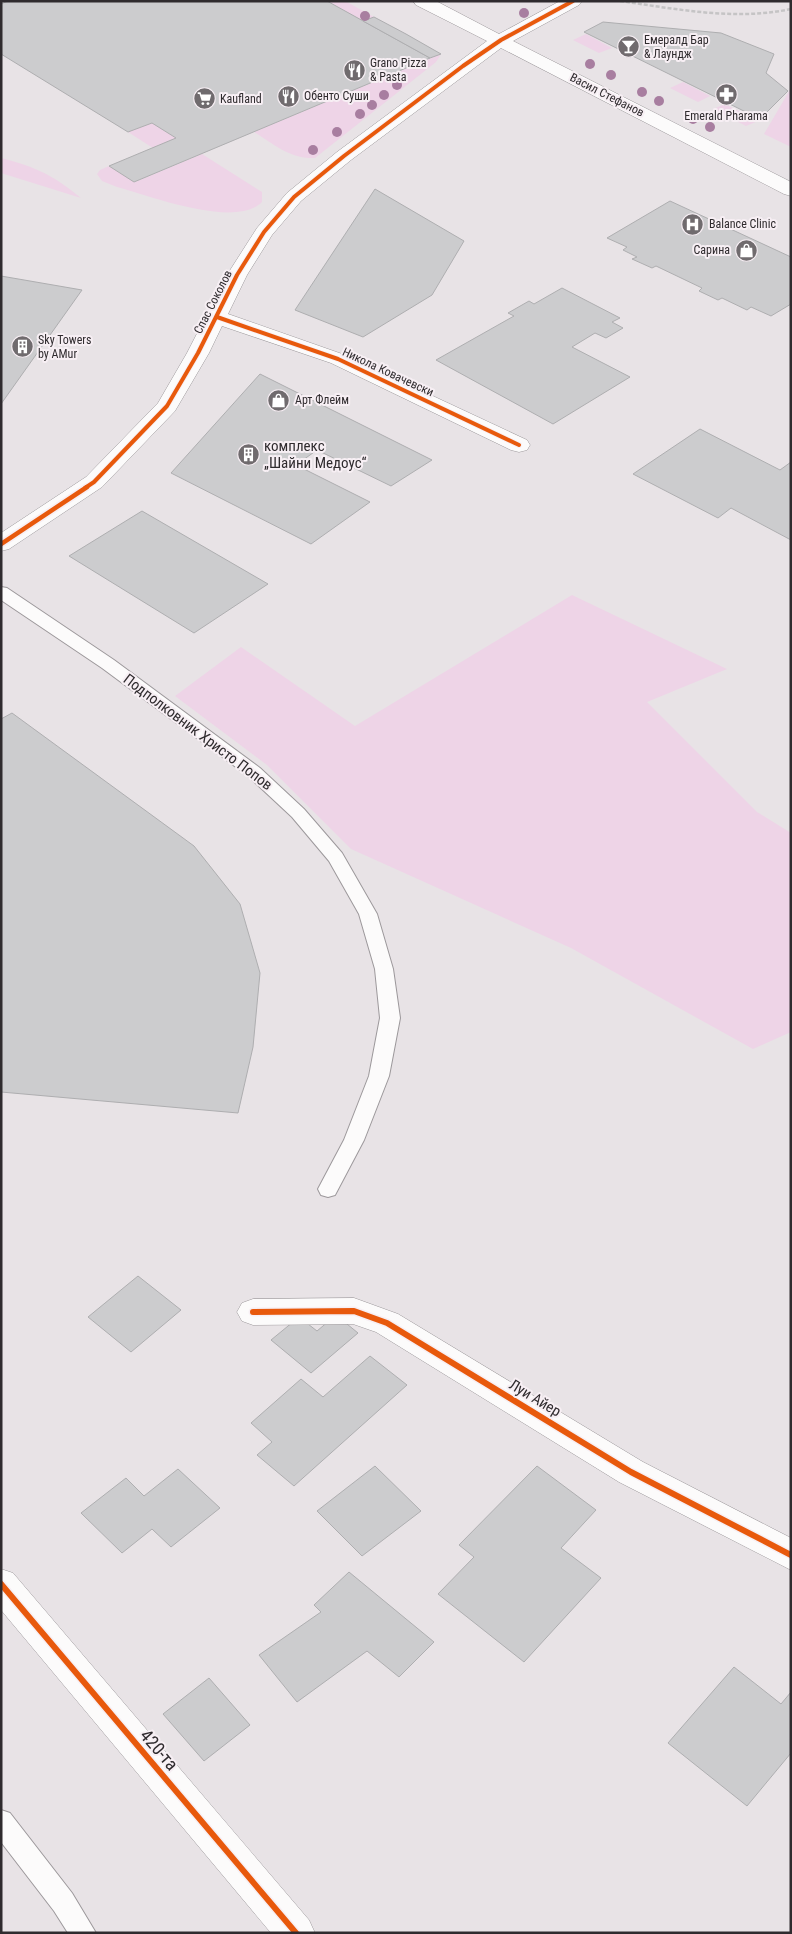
<svg xmlns="http://www.w3.org/2000/svg" width="792" height="1934" font-family="'Roboto Condensed',sans-serif">
<rect width="100%" height="100%" fill="#e8e3e6"/>
<!-- green -->
<g fill="#eed4e7">
<polygon points="327,1 345,1 374,17 363,21"/>
<polygon points="586,34 612,48 599,53 573,40"/>
<path d="M441 54 436 62 315 158C290 159 275 145 254 132Z"/>
<polygon points="683,82 710,96 698,102 670,88"/>
<polygon points="791,88 791,147 764,134"/>
<polygon points="725,104 758,121 746,126 713,109"/>
<polygon points="152,123 176,138 153,148 128,132"/>
<path d="M202 154 262 192V202C235 229 151 196 117 187L102 181 97 174 100 170 109 166 135 182Z"/>
<path d="M1 158C38 168 51 174 81 198L1 173Z"/>
<polygon points="572,595 727,669 647,702 757,812 791,833 791,1032 753,1049 571,948 351,849 267,765 175,696 241,647 355,726"/>
</g>
<!-- building -->
<g fill="#ccccce" stroke="#aeaeb0">
<polygon points="8,1 327,1 430,58 134,182 109,166 176,138 152,123 128,132 1,54 1,4"/>
<polygon points="374,17 406,34 441,54 430,58 363,21"/>
<polygon points="603,22 721,33 774,54 766,73 788,91 760,119 584,32"/>
<polygon points="375,189 464,241 432,295 363,337 295,310"/>
<polygon points="670,201 791,257 791,304 771,316 751,307 747,310 722,298 718,300 699,291 702,288 656,266 652,268 632,259 637,257 623,250 627,247 607,238"/>
<polygon points="1,276 82,290 1,404"/>
<polygon points="562,288 620,318 612,322 623,328 606,338 595,333 572,347 630,377 553,424 436,360 514,316 508,313 529,301 534,304"/>
<polygon points="260,374 432,460 391,486 317,450 296,465 370,502 311,544 171,473"/>
<polygon points="700,429 780,470 791,462 791,540 731,508 718,518 633,474"/>
<polygon points="142,511 268,584 194,633 69,556"/>
<polygon points="12,713 194,846 240,904 260,973 253,1047 238,1113 1,1092 1,719"/>
<polygon points="138,1276 181,1310 131,1352 88,1317"/>
<polygon points="336,1315 358,1333 311,1373 271,1340 299,1317 317,1331"/>
<polygon points="370,1356 407,1385 294,1486 257,1455 272,1442 251,1423 301,1379 323,1397"/>
<polygon points="375,1466 421,1511 362,1556 317,1511"/>
<polygon points="537,1466 596,1510 561,1548 601,1578 524,1662 438,1594 474,1557 459,1545"/>
<polygon points="178,1469 220,1508 171,1547 152,1529 122,1553 81,1513 126,1478 144,1496"/>
<polygon points="349,1572 434,1642 399,1677 367,1651 297,1702 259,1655 321,1612 314,1605"/>
<polygon points="734,1667 781,1704 791,1692 791,1753 747,1806 668,1743"/>
<polygon points="209,1678 250,1725 204,1761 163,1714"/>
</g>
<g fill="none" stroke-linecap="round" stroke-linejoin="round">
<defs>
<g id="service">
<polygon points="1,587 7,588 114,660 260,768 304,809 342,853 377,914 393,969 400,1018 389,1076 364,1140 335,1195 328,1197 321,1195 318,1189 344,1140 369,1076 380,1018 375,969 359,914 329,861 292,817 248,776 102,668 1,600"/>
<polygon points="1,1810 10,1813 72,1893 96,1933 68,1933 54,1911 1,1842"/>
</g>
<g id="minor">
<polygon points="413,1 436,1 499,34 560,1 582,1 579,5 513,41 791,182 791,196 784,194 501,48 351,160 301,201 272,235 247,275 228,314 345,355 527,440 530,445 527,450 519,452 511,450 331,363 222,326 209,353 175,411 102,487 9,549 1,551 1,533 86,477 158,403 187,353 227,275 257,228 287,193 337,152 487,41 416,5"/>
<polygon points="354,1298 398,1314 643,1462 791,1538 791,1570 619,1482 376,1332 353,1324 253,1325 242,1321 237,1312 242,1303 253,1299"/>
<polygon points="1,1569 13,1573 309,1920 315,1933 271,1933 1,1610"/>
</g>
</defs>
<!-- service casing -->
<use href="#service" stroke="#9c989b" stroke-width="2"/>
<!-- minor casing -->
<use href="#minor" stroke="#9c989b" stroke-width="1"/>
<!-- path -->
<path stroke="#c5c4c5" stroke-width="2.5" stroke-dasharray="4 2" stroke-linecap="butt" d="M620 1C677 9 734 21 791 9"/>
<!-- service -->
<use href="#service" fill="#fcfbfb" fill-rule="evenodd"/>
<!-- minor -->
<use href="#minor" fill="#fcfbfb" fill-rule="evenodd"/>
<defs>
<g id="cycleway-far2">
<polyline points="217,317 338,359 519,445"/>
<polyline points="85,488 94,482 167,406 198,353 237,275 264,232 294,197 344,156 463,66 501,40 573,1"/>
</g>
<polyline id="cycleway-far1" points="1,544 87,487"/>
<g id="cycleway">
<polyline points="253,1312 354,1311 387,1323 631,1472 791,1555"/>
<polyline points="1,1584 296,1933"/>
</g>
</defs>
<!-- cycleway-far2 casing -->
<use href="#cycleway-far2" stroke="#f7eff4" stroke-width="6"/>
<!-- cycleway-far1 casing -->
<use href="#cycleway-far1" stroke="#f7eff4" stroke-width="8"/>
<!-- cycleway casing -->
<use href="#cycleway" stroke="#f7eff4" stroke-width="9"/>
<!-- cycleway-far2 -->
<use href="#cycleway-far2" stroke="#e8590c" stroke-width="4"/>
<!-- cycleway-far1 -->
<use href="#cycleway-far1" stroke="#e8590c" stroke-width="4.5"/>
<!-- cycleway -->
<use href="#cycleway" stroke="#e8590c" stroke-width="6"/>
</g>
<!-- trees -->
<g fill="#a87ea0">
<circle cx="524" cy="13" r="5"/>
<circle cx="365" cy="16" r="5"/>
<circle cx="590" cy="64" r="5"/>
<circle cx="611" cy="75" r="5"/>
<circle cx="397" cy="85" r="5"/>
<circle cx="642" cy="92" r="5"/>
<circle cx="384" cy="95" r="5"/>
<circle cx="659" cy="101" r="5"/>
<circle cx="372" cy="105" r="5"/>
<circle cx="360" cy="114" r="5"/>
<circle cx="693" cy="119" r="5"/>
<circle cx="710" cy="127" r="5"/>
<circle cx="337" cy="132" r="5"/>
<circle cx="313" cy="150" r="5"/>
</g>
<!-- icons -->
<defs>
<symbol id="bar-disc" viewBox="-11 -11 22 22"><circle r="9.5" fill="#706b6e" stroke="#f7eff4"/><path d="M-6-5H6L.8 .8V4.5H3.5V6h-7V4.5H-.8V.8Z" fill="#fff"/></symbol>
<symbol id="restaurant-disc" viewBox="-11 -11 22 22"><circle r="9.5" fill="#706b6e" stroke="#f7eff4"/><path d="M-5-6h1v4h1v-4h1v4h1v-4h1v5L-1.5 .5V6h-2V.5L-5-1ZM5-6V6H3V1.5H1.5Q1.5-4 5-6Z" fill="#fff"/></symbol>
<symbol id="pharmacy-disc" viewBox="-11 -11 22 22"><circle r="9.5" fill="#706b6e" stroke="#f7eff4"/><path d="M-2-6h4v4h4v4h-4v4h-4v-4h-4v-4h4Z" fill="#fff"/></symbol>
<symbol id="supermarket-disc" viewBox="-11 -11 22 22"><circle r="9.5" fill="#706b6e" stroke="#f7eff4"/><path d="M-6-5.5h2.5l.6 2H6L4.5 2H-2.5L-4.4-4H-6ZM-1.5 3.2a1.3 1.3 0 1 0 .1 0ZM3 3.2a1.3 1.3 0 1 0 .1 0Z" fill="#fff"/></symbol>
<symbol id="hospital-disc" viewBox="-11 -11 22 22"><circle r="9.5" fill="#706b6e" stroke="#f7eff4"/><path d="M-5-5h3v3.5h4V-5h3V5h-3V1.5h-4V5h-3Z" fill="#fff"/></symbol>
<symbol id="shop-disc" viewBox="-11 -11 22 22"><circle r="9.5" fill="#706b6e" stroke="#f7eff4"/><path d="M-5-2.5h2.3a2.7 3.5 0 0 1 5.4 0H5L5.5 6h-11ZM-1.5-2.5h3a1.5 2.3 0 0 0-3 0Z" fill="#fff"/></symbol>
<symbol id="building-disc" viewBox="-11 -11 22 22"><circle r="9.5" fill="#706b6e" stroke="#f7eff4"/><path d="M-4-6H4V6H1V3H-1V6H-4ZM-2.5-4.3h1.7v1.8h-1.7ZM.8-4.3h1.7v1.8H.8ZM-2.5-1h1.7V.8h-1.7ZM.8-1h1.7V.8H.8Z" fill="#fff"/></symbol>
</defs>
<g fill-rule="evenodd">
<use href="#bar-disc" x="616" y="34" width="25" height="25"/>
<use href="#restaurant-disc" x="342" y="58" width="25" height="25"/>
<use href="#pharmacy-disc" x="714" y="82" width="25" height="25"/>
<use href="#restaurant-disc" x="276" y="84" width="25" height="25"/>
<use href="#supermarket-disc" x="192" y="86" width="25" height="25"/>
<use href="#hospital-disc" x="680" y="212" width="25" height="25"/>
<use href="#shop-disc" x="734" y="238" width="25" height="25"/>
<use href="#building-disc" x="10" y="334" width="25" height="25"/>
<use href="#shop-disc" x="266" y="388" width="25" height="25"/>
<use href="#building-disc" x="236" y="442" width="25" height="25"/>
</g>
<g text-anchor="middle" stroke-width="4" stroke-linejoin="round" paint-order="stroke">
<!-- far-poi labels -->
<g font-size="12" fill="#2f2b2e" stroke="#f7eff4" text-anchor="start">
<text x="644" y="44">Емералд Бар<tspan x="644" dy="14">&amp; Лаундж</tspan></text>
<text x="370" y="67">Grano Pizza<tspan x="370" dy="14">&amp; Pasta</tspan></text>
<text x="304" y="100">Обенто Суши</text>
<text x="220" y="103">Kaufland</text>
<text x="726" y="120" text-anchor="middle">Emerald Pharama</text>
<text x="709" y="228">Balance Clinic</text>
<text x="730" y="254" text-anchor="end">Сарина</text>
<text x="38" y="344">Sky Towers<tspan x="38" dy="14">by AMur</tspan></text>
<text x="295" y="404">Арт Флейм</text>
</g>
<!-- far-street labels -->
<g font-size="12" fill="#2f2b2e" stroke="#f7eff4">
<text transform="translate(607 95) rotate(27)" y="4">Васил Стефанов</text>
<text transform="translate(213 302) rotate(-63)" y="4">Спас Соколов</text>
<text transform="translate(388 372) rotate(25)" y="4">Никола Ковачевски</text>
</g>
<!-- poi labels -->
<g font-size="15" fill="#2f2b2e" stroke="#f7eff4" text-anchor="start">
<text x="264" y="451">комплекс<tspan x="264" dy="17">„Шайни Медоус“</tspan></text>
</g>
<!-- street labels -->
<g font-size="15" fill="#2f2b2e" stroke="#f7eff4">
<text transform="translate(198 732) rotate(37)" y="5">Подполковник Христо Попов</text>
<text transform="translate(535 1398) rotate(31)" y="5">Луи Айер</text>
</g>
<!-- near-street labels -->
<g font-size="18" fill="#2f2b2e" stroke="#f7eff4">
<text transform="translate(159 1750) rotate(49)" y="6">420-та</text>
</g>
</g>
<!-- border -->
<rect width="792" height="1934" fill="none" stroke="#2f2b2e" stroke-width="5"/>
</svg>
